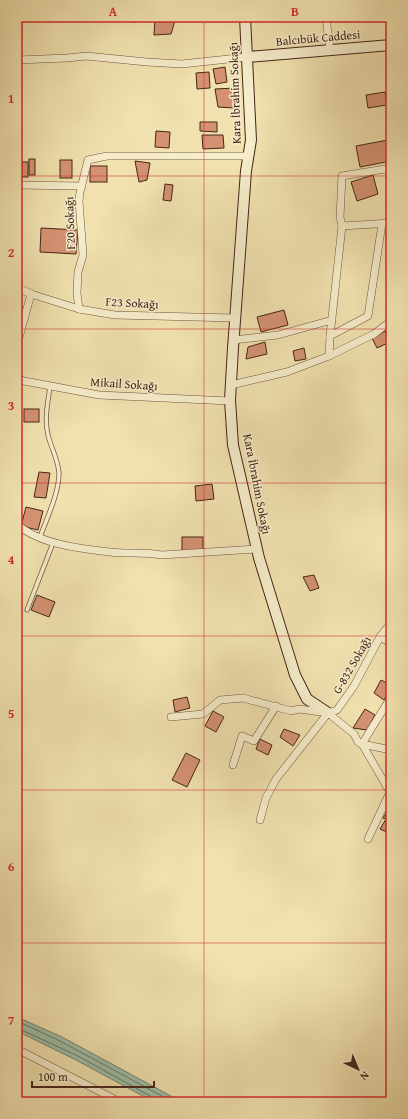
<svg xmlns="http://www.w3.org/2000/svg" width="408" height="1119" font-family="'Gentium Book Plus',serif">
<rect width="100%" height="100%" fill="#f0e1ae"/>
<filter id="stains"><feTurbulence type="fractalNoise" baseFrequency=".005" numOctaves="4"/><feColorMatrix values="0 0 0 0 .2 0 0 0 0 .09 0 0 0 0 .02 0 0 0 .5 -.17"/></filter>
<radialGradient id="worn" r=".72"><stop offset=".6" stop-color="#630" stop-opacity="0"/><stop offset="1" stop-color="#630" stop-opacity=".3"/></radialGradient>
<!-- water -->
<polygon fill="#9bbea6" stroke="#79816d" points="17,1017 62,1037 182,1102 154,1102 76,1060 17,1031"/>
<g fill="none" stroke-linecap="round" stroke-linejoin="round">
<!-- shore -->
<g stroke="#70725f" stroke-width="1">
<polyline points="17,1021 60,1041 173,1102"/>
<polyline points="17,1028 78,1056 152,1097 155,1102"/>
</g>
</g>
<!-- building -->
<g fill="#d49272" stroke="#452618">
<polygon points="120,17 136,17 136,22 119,21"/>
<polygon points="155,17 208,17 176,17 171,34 154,35"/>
<polygon points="225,67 227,82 216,84 213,69"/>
<polygon points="209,72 210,88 197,89 196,73"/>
<polygon points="236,88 235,108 218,107 215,89"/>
<polygon points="385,92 387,105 368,108 366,95"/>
<polygon points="200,122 217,122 217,132 200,131"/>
<polygon points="156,131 170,132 169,148 155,147"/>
<polygon points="202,135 223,135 224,148 203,149"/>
<polygon points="388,140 391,161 360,167 356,146"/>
<rect x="29" y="159" width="6" height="16"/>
<rect x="60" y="160" width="12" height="18"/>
<polygon points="135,161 150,163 147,180 139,182"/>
<rect x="17" y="162" width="11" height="15"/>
<rect x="90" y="166" width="17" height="16"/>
<polygon points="373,175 378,194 357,201 351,182"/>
<polygon points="165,184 173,185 171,201 163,200"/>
<polygon points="41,228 78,230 76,254 40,252"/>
<polygon points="284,310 288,325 261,332 257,317"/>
<polygon points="385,331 390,342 377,348 372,338"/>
<polygon points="265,342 267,354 246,359 248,347"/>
<polygon points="304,348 306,359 295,361 293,351"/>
<rect x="24" y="409" width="15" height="13"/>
<polygon points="39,472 50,473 46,498 34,497"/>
<polygon points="212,484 214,499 196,501 195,486"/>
<polygon points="26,507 43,511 38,530 21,526"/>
<rect x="182" y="537" width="21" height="14"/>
<polygon points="314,575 319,588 310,591 303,577"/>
<polygon points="37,595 55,602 49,617 31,610"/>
<polygon points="381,680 391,685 391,689 384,700 374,693"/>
<polygon points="187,697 190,708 175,712 173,700"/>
<polygon points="365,709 375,715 367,730 353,728"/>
<polygon points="213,711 224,717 216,732 205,726"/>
<polygon points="284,729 300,735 293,746 280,737"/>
<polygon points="260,739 272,745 268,755 256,749"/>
<polygon points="186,753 200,760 187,787 172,780"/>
<polygon points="390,807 391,807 391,834 380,829 386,819 383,818"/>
</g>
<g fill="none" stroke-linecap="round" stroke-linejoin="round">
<defs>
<g id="lane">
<path d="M40 537C47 518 59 493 59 473 58 459 51 448 48 435 44 419 48 402 50 386"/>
<polyline points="27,610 53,543"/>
</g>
<g id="street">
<polyline points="326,17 330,50"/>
<polyline points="17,60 67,58 86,56 147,62 182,64 247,57"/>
<polyline points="391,168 342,176 340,217 342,226 391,223"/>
<polyline points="17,185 82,186"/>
<polyline points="17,287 31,294 79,309 115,315 235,318"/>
<polyline points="79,309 77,293 78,272 83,255 79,201 80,192 88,160 107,156 249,156"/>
<polyline points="330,336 342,226"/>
<polyline points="233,340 278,335 332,320"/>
<polyline points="17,345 31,294"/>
<polyline points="329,356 330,336 368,316 382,224"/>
<polyline points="17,378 24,381 99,395 230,401"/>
<polyline points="231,385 287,372 329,356 374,334 391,321"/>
<path d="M17 524C38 544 82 549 110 552 127 554 145 552 162 555L257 549"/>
<polyline points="380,637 391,643"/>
<polyline points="391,697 362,744 391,750"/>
<polyline points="328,713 354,734 358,742 362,744 390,792"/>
<polyline points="171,717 203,714 220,700 243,698 291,711 299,709 328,713 337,710 354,686 380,637 391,623"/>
<polyline points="233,765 242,736 254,741 276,706"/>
<polyline points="260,820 266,798 276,779 328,713"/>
<polyline points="368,839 391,790"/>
<polyline points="17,1049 120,1102"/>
<polyline points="17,1099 22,1102"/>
</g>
<g id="secondary">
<polyline points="245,17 251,140 246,171 233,348 230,400 233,445 259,558 295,675 307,699 328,713"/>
<polyline points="247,57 391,45"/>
</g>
</defs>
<!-- lane casing -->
<use href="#lane" stroke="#70553e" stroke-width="5"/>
<!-- street casing -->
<use href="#street" stroke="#70553e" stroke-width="8"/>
<!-- secondary casing -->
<use href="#secondary" stroke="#452618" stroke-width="12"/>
<!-- lane -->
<use href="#lane" stroke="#f5ecca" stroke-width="3.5"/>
<!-- street -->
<use href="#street" stroke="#f5ecca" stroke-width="7"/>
<!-- secondary -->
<use href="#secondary" stroke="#f5ecca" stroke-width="10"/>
</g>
<!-- grid -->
<path fill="none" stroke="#d62828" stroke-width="1" stroke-opacity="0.55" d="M204 17V1102M17 176H391M17 329H391M17 483H391M17 636H391M17 790H391M17 943H391"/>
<g text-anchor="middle" stroke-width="3" stroke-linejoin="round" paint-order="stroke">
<!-- street labels -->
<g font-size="12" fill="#452618" stroke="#f5ecca">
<text transform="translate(318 38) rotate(-5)" y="4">Balcıbük Caddesi</text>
<text transform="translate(235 93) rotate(-92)" y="4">Kara İbrahim Sokağı</text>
<text transform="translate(70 223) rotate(-92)" y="4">F20 Sokağı</text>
<text transform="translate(132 303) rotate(3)" y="4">F23 Sokağı</text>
<text transform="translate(124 384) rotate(4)" y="4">Mikail Sokağı</text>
<text transform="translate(257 484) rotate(79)" y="4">Kara İbrahim Sokağı</text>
<text transform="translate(352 665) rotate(-60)" y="4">G-832 Sokağı</text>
</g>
</g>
<!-- margin -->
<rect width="408" height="1119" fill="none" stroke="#f0e1ae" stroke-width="44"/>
<!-- north arrow -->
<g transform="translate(358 1069) rotate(136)" stroke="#f5ecca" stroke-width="3" paint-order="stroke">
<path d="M0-3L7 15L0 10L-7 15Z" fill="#452618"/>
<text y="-6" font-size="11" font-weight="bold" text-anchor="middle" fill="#452618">N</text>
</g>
<!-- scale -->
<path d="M32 1081v6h122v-6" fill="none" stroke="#452618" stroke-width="2"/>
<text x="38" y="1081" font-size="12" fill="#452618" stroke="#f5ecca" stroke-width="3" paint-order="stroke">100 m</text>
<rect x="22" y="22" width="364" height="1075" fill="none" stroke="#d62828" stroke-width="1.5"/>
<g font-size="13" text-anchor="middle" font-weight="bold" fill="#d62828">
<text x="113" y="16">A</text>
<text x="295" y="16">B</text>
<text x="11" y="103">1</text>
<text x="11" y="257">2</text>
<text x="11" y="410">3</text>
<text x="11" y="564">4</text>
<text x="11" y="718">5</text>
<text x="11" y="871">6</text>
<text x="11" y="1025">7</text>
</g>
<rect width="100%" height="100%" filter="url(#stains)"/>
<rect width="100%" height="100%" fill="url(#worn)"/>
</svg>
